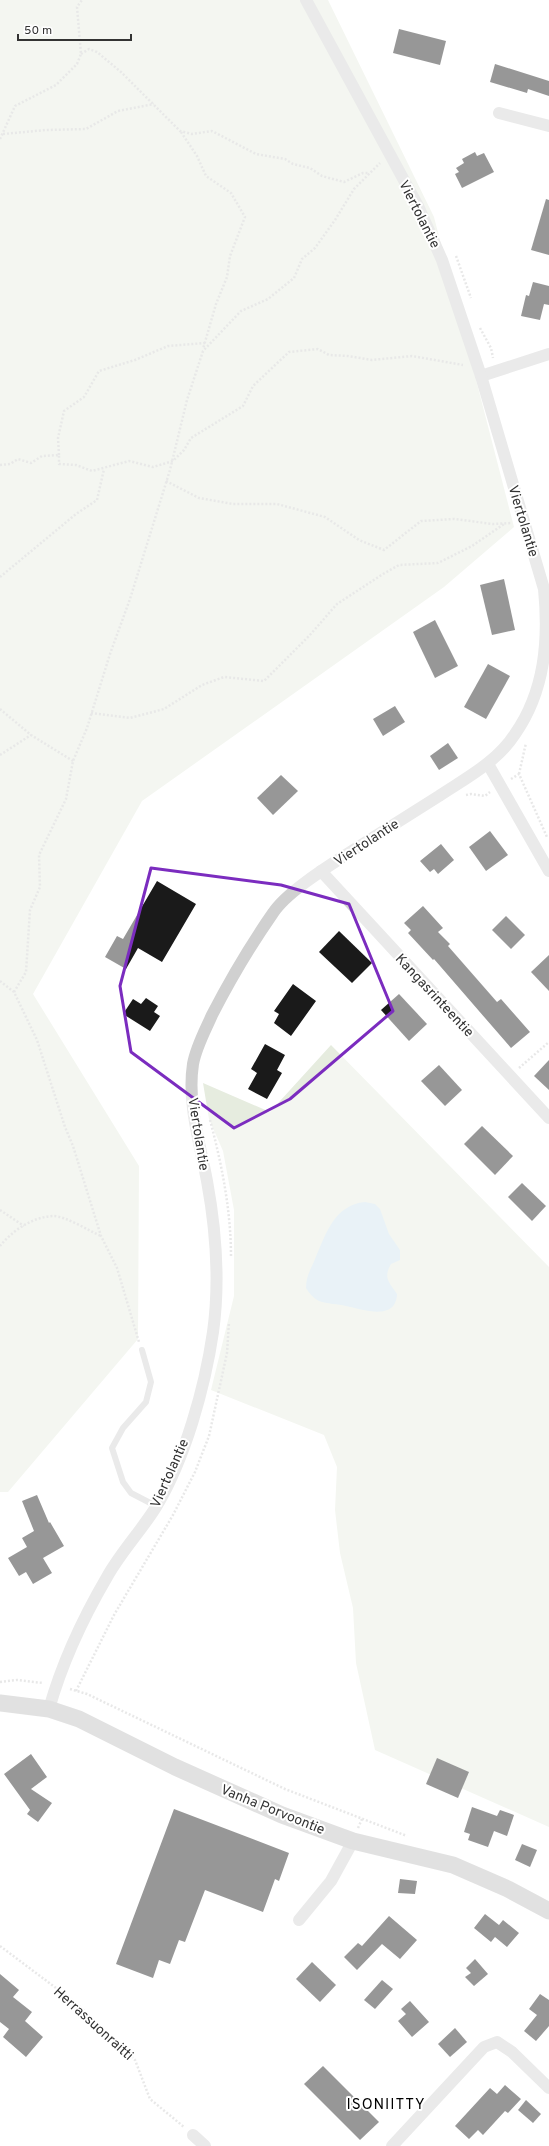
<svg xmlns="http://www.w3.org/2000/svg" width="549" height="2146" font-family="Overpass,sans-serif">
<rect width="100%" height="100%" fill="#fff"/>
<!-- green -->
<g fill="#e6ecdf">
<polygon points="0,0 328,0 434,217 514,527 444,587 142,801 33,994 139,1166 138,1339 8,1492 0,1492"/>
<polygon points="331,1045 549,1267 549,1827 375,1750 356,1663 353,1608 340,1553 335,1510 337,1467 324,1435 211,1390 234,1296 234,1210 223,1151 209,1119 203,1083 270,1112"/>
</g>
<!-- water -->
<path fill="#cfe2ee" d="M365 1202 375 1204 380 1209 389 1234 400 1250V1260L391 1264C383 1278 389 1282 397 1294 396 1322 362 1309 346 1306 338 1304 327 1304 319 1301 313 1298 309 1293 306 1288 306 1276 311 1269 315 1259 326 1234 334 1205 365 1202Z"/>
<!-- building -->
<g fill="#1a1a1a">
<polygon points="399,29 446,41 440,65 393,53"/>
<polygon points="495,64 549,81 549,96 528,89 527,93 490,82"/>
<polygon points="475,152 477,156 484,153 494,172 462,188 455,174 459,172 456,168 464,163 462,159"/>
<polygon points="546,199 549,200 549,255 531,250"/>
<polygon points="533,282 549,286 549,305 544,304 540,320 521,316 526,295 529,296"/>
<polygon points="504,579 515,630 492,635 480,585"/>
<polygon points="435,620 458,666 435,678 413,632"/>
<polygon points="488,664 510,676 486,719 464,707"/>
<polygon points="395,706 405,722 383,736 373,719"/>
<polygon points="448,743 458,758 439,770 430,756"/>
<polygon points="281,775 298,791 273,815 257,798"/>
<polygon points="490,831 508,855 486,871 469,847"/>
<polygon points="441,844 454,860 438,874 434,869 430,872 420,861"/>
<polygon points="157,881 196,904 162,962 138,948 126,969 105,957 117,936 123,939"/>
<polygon points="423,906 443,928 438,932 450,944 448,946 497,1002 501,999 530,1032 511,1048 434,959 433,960 408,933 411,930 404,923"/>
<polygon points="506,916 525,935 511,949 492,930"/>
<polygon points="339,931 372,963 352,983 319,952"/>
<polygon points="549,955 549,991 531,972"/>
<polygon points="293,984 316,1001 291,1036 274,1023 279,1014 274,1011"/>
<polygon points="399,994 427,1024 409,1041 381,1010"/>
<polygon points="146,998 158,1006 154,1012 160,1016 150,1031 123,1014 133,999 141,1004"/>
<polygon points="265,1044 285,1055 277,1070 282,1073 267,1099 248,1089 257,1073 251,1069"/>
<polygon points="549,1060 549,1090 534,1076"/>
<polygon points="439,1065 462,1090 445,1106 421,1081"/>
<polygon points="482,1126 513,1156 495,1175 464,1144"/>
<polygon points="522,1183 546,1206 532,1221 508,1197"/>
<polygon points="37,1495 49,1523 50,1522 64,1546 43,1558 52,1573 33,1584 26,1572 19,1576 8,1558 27,1547 22,1538 34,1531 22,1501"/>
<polygon points="31,1754 47,1777 31,1789 52,1803 38,1822 27,1814 30,1810 4,1774"/>
<polygon points="437,1758 469,1772 458,1798 426,1784"/>
<polygon points="472,1807 497,1816 500,1810 514,1815 507,1836 494,1831 488,1847 468,1840 470,1834 464,1832"/>
<polygon points="174,1809 289,1853 279,1881 275,1879 263,1912 205,1890 185,1942 179,1940 170,1964 159,1960 153,1978 116,1964"/>
<polygon points="522,1844 537,1850 530,1867 515,1860"/>
<polygon points="400,1879 417,1881 415,1894 398,1893"/>
<polygon points="485,1914 499,1925 503,1920 519,1933 507,1947 495,1937 491,1942 474,1928"/>
<polygon points="389,1916 417,1940 400,1959 382,1944 357,1970 344,1957 358,1943 362,1946"/>
<polygon points="475,1959 488,1974 474,1986 465,1977 471,1973 466,1968"/>
<polygon points="312,1962 336,1985 320,2002 296,1979"/>
<polygon points="0,1974 19,1990 13,1997 32,2012 25,2021 43,2037 26,2057 3,2037 9,2029 0,2022"/>
<polygon points="382,1980 393,1989 375,2009 364,2000"/>
<polygon points="540,1994 549,2000 549,2026 536,2041 524,2031 537,2015 529,2009"/>
<polygon points="410,2001 429,2022 412,2037 398,2021 406,2014 401,2009"/>
<polygon points="455,2028 467,2042 450,2057 438,2044"/>
<polygon points="323,2066 379,2122 360,2140 304,2084"/>
<polygon points="505,2085 521,2099 508,2113 505,2111 483,2135 478,2130 469,2139 455,2126 490,2088 497,2094"/>
<polygon points="526,2100 541,2114 533,2123 518,2110"/>
</g>
<g fill="none" stroke-linecap="round" stroke-linejoin="round">
<!-- path -->
<g stroke="#cdcdcd" stroke-width="2.5" stroke-dasharray="2 2" stroke-linecap="butt">
<polyline points="81,54 89,49 97,52 121,72 180,131 192,134 212,131 256,154 285,159 293,164 310,168 322,176 344,182 363,173 369,173"/>
<polyline points="181,132 197,156 206,176 231,193 245,217 230,256 227,277 216,304 203,349"/>
<polyline points="3,134 46,130 86,129 118,111 154,104"/>
<polyline points="0,139 15,106 56,85 77,64 81,54 77,7 82,0"/>
<polyline points="456,256 471,298"/>
<polyline points="480,328 491,348 493,358"/>
<polyline points="59,455 58,438 64,411 84,397 99,371 135,360 168,346 205,343"/>
<polyline points="0,465 10,464 18,459 31,463 42,456 59,455 59,464 76,465 92,471 129,461 153,467 173,461 184,450 191,438 243,406 253,386 289,352 318,349 329,355 348,356 372,360 412,356 463,365"/>
<polyline points="166,481 199,498 233,504 277,504 325,517 359,540 384,550 421,521 454,519 493,524 512,523"/>
<polyline points="0,577 76,514 97,500 104,469"/>
<polyline points="0,709 31,735 73,761"/>
<polyline points="91,713 130,718 164,709 202,685 224,677 264,681 309,636 337,604 383,574 399,565 438,563 472,546 504,524"/>
<polyline points="0,755 31,735"/>
<polyline points="519,774 526,743"/>
<polyline points="511,779 519,774 547,837"/>
<polyline points="466,795 471,794 485,796 490,792"/>
<polyline points="0,981 14,992 37,1040 65,1127 73,1146 101,1236 117,1268 139,1342"/>
<polyline points="14,992 26,972 30,910 40,887 39,855 66,799 73,761 87,728 110,654 130,599 170,470 187,400 203,351 241,311 268,299 294,278 302,259 315,248 335,220 354,189 380,163"/>
<polyline points="519,1068 549,1042"/>
<path d="M210 1120C222 1165 231 1211 231 1257"/>
<polyline points="0,1210 24,1226"/>
<path d="M0 1246C12 1231 32 1217 53 1216 66 1216 89 1231 101 1236"/>
<polyline points="0,1682 17,1680 43,1683"/>
<polyline points="70,1689 87,1694 285,1789 407,1836"/>
<polyline points="76,1691 114,1615 173,1515 195,1472 209,1436 227,1353 229,1322"/>
<polyline points="358,1828 362,1819"/>
<polyline points="0,1946 76,2003 135,2060 150,2099 184,2127"/>
</g>
<!-- service -->
<polyline stroke="#d0d0d0" stroke-width="6" points="142,1350 151,1382 146,1402 123,1428 112,1448 123,1482 131,1493 156,1506"/>
<!-- minor -->
<g stroke="#d0d0d0" stroke-width="12">
<polyline points="499,113 549,126"/>
<polyline points="481,376 549,354"/>
<polyline points="488,764 549,871"/>
<polyline points="321,871 549,1118"/>
<path d="M49 1709C62 1663 83 1618 107 1577 121 1552 141 1531 156 1507 185 1459 205 1387 213 1332 220 1282 216 1230 207 1181 200 1143 187 1103 193 1064 196 1047 205 1031 212 1015 230 980 250 946 273 913 286 893 324 869 344 856 376 836 407 816 439 796 466 778 497 762 515 734 545 691 549 640 544 589L481 376 442 260 418 206 306 0"/>
<polyline points="299,1920 331,1881 353,1841"/>
<polyline points="193,2135 205,2146"/>
<polyline points="392,2146 484,2047 497,2042 512,2052 549,2088"/>
</g>
<!-- secondary -->
<polyline stroke="#bdbdbd" stroke-width="17" points="0,1703 49,1709 79,1719 175,1767 282,1815 353,1841 453,1865 508,1889 549,1911"/>
</g>
<!-- marked area -->
<path d="M0 0H549V2146H0ZM151 868 281 885 349 904 393 1011 290 1099 234 1128 131 1052 120 986Z" fill="#fff" fill-opacity=".55" fill-rule="evenodd"/>
<path fill="none" stroke="#7b2cbf" stroke-width="3" stroke-linejoin="round" d="M151 868 281 885 349 904 393 1011 290 1099 234 1128 131 1052 120 986Z"/>
<g text-anchor="middle" stroke-width="4" stroke-linejoin="round" paint-order="stroke">
<!-- street labels -->
<g font-size="14" fill="#333" stroke="#fff">
<text transform="translate(420 214) rotate(63)" y="5">Viertolantie</text>
<text transform="translate(524 521) rotate(73)" y="5">Viertolantie</text>
<text transform="translate(366 842) rotate(-33)" y="5">Viertolantie</text>
<text transform="translate(435 995) rotate(47)" y="5">Kangasrinteentie</text>
<text transform="translate(199 1134) rotate(81)" y="5">Viertolantie</text>
<text transform="translate(169 1473) rotate(-66)" y="5">Viertolantie</text>
<text transform="translate(273 1809) rotate(22)" y="5">Vanha Porvoontie</text>
<text transform="translate(94 2023) rotate(42)" y="5">Herrassuonraitti</text>
</g>
<!-- neighbourhood labels -->
<g font-size="15" letter-spacing="1" fill="#000" stroke="#fff">
<text x="386" y="2109">ISONIITTY</text>
</g>
</g>
<!-- scale -->
<path d="M18 34v6h113v-6" fill="none" stroke="#333333" stroke-width="2"/>
<text x="24" y="34" font-size="12" fill="#333333" stroke="#ffffff" stroke-width="3" paint-order="stroke">50 m</text>
</svg>
